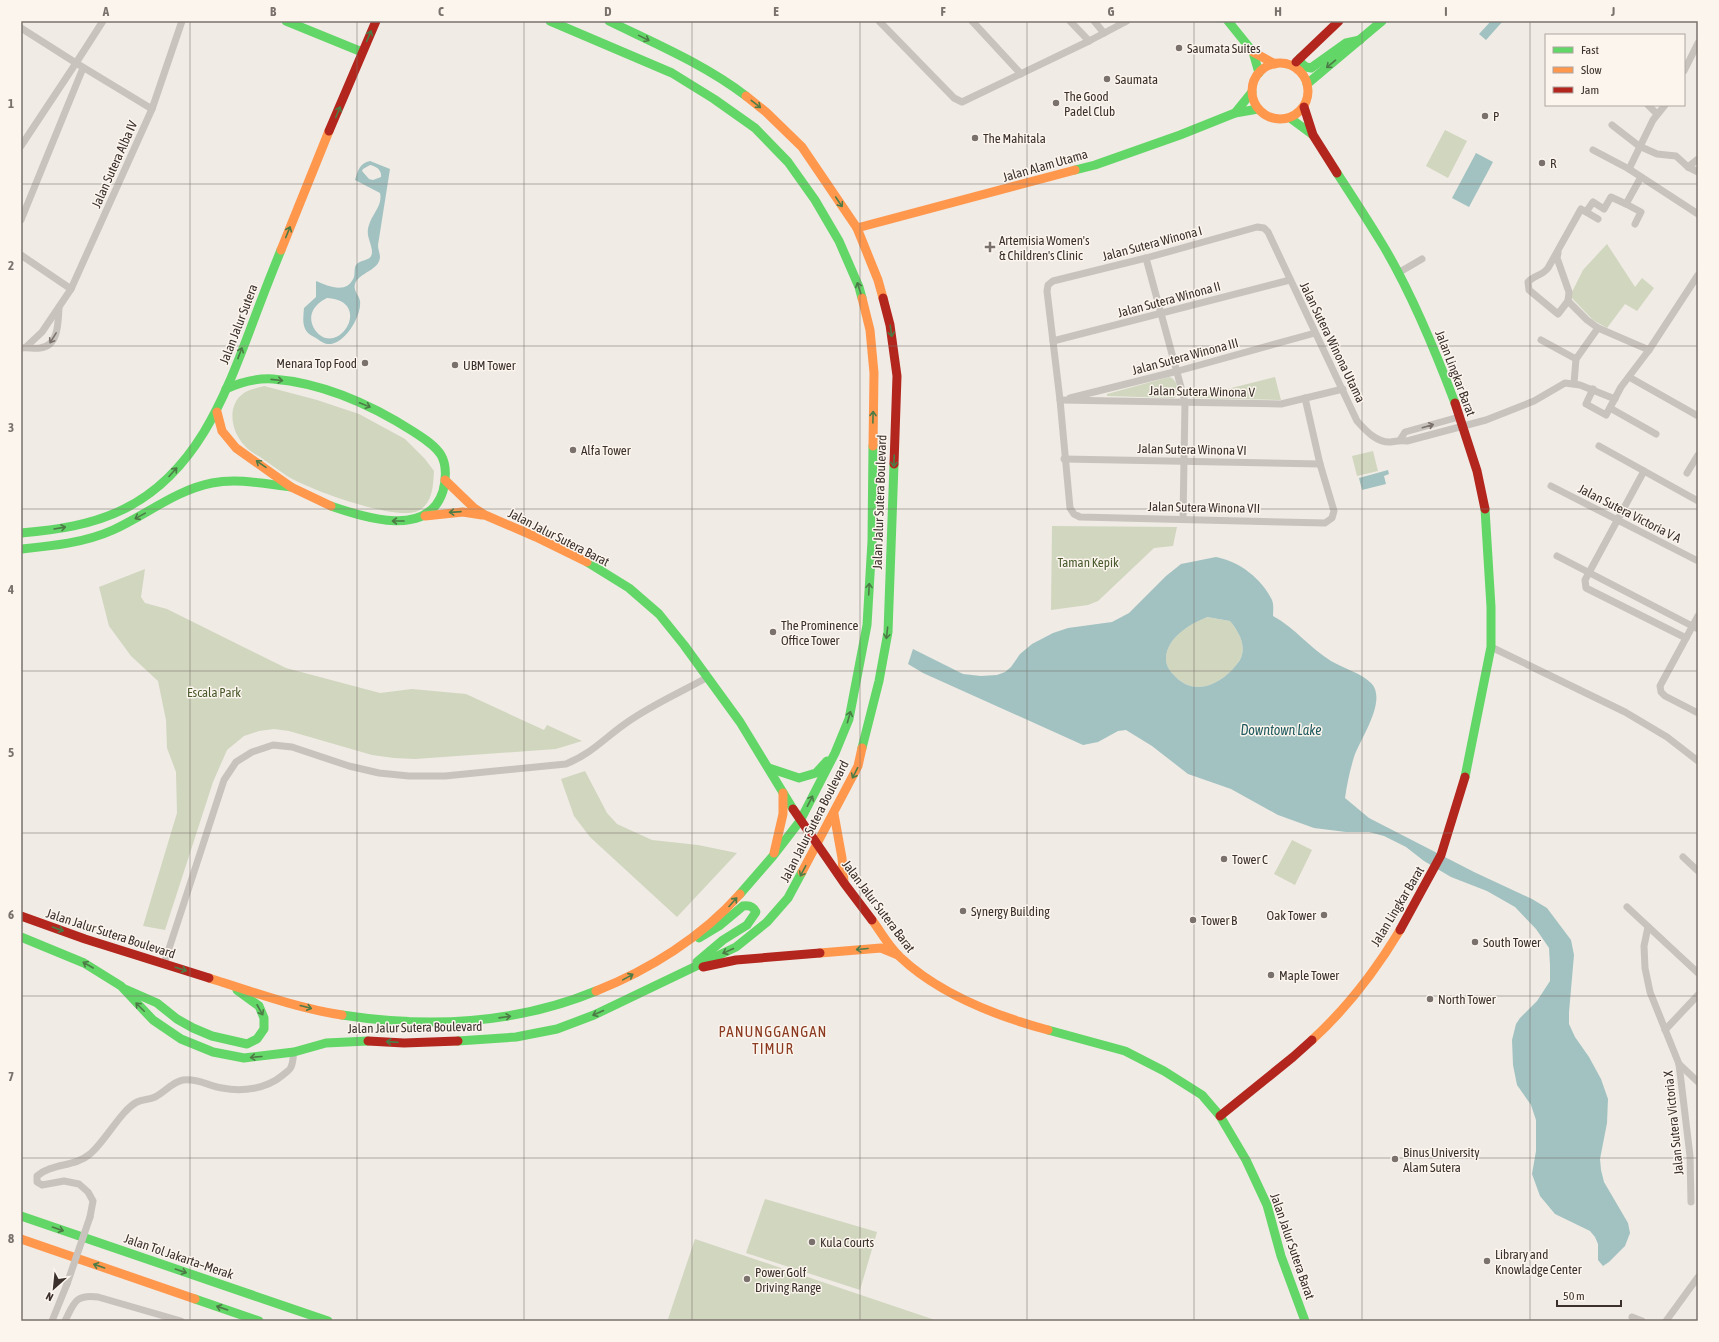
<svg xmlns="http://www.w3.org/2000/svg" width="1719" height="1342" font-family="'Asap Condensed',sans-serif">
<rect width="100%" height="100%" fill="#f0ebe5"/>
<!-- green -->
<g fill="#d1d6bf">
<polygon points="1445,130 1467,141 1448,178 1426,166"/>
<polygon points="1607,244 1635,287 1642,278 1654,288 1637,311 1625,304 1607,328 1593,320 1570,296 1583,270"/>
<path d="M1169 377C1176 378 1179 389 1177 396L1174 398 1107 396V394Z"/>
<polygon points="1275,377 1281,400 1192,398"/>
<path d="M264 386 317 400 359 414 405 439 425 459 434 471C433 486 433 506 415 512 390 519 310 490 287 476 278 470 269 463 260 457 255 454 249 451 245 446 231 432 226 405 244 393 249 389 258 388 264 386Z"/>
<polygon points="1373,451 1378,471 1357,476 1352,456"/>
<polygon points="1052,526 1177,527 1173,546 1154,548 1098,601 1088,605 1051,610"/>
<polygon points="145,569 141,597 145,603 167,609 286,668 380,693 412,689 466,694 544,730 547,725 582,741 556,749 415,759 394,758 372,755 289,731 274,729 259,731 244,736 227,750 213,782 165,930 143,926 177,813 176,772 167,748 166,720 158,681 131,656 109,626 99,587"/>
<path d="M1206 617 1230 621C1240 633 1249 650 1237 664 1221 685 1193 698 1173 674 1169 670 1166 665 1166 659 1166 638 1190 624 1206 617Z"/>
<polygon points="585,771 607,813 617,824 652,840 698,845 737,853 677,917 590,837 574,816 561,779"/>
<polygon points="1292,840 1312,850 1295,885 1274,874"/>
<polygon points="765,1199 877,1232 860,1290 746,1253"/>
<polygon points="695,1239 938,1321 674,1321 668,1319"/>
</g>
<!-- water -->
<g fill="#a1c2c1" fill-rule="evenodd">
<polygon points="1491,21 1503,21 1486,40 1479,34"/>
<polygon points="1476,153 1493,162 1469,207 1452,198"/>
<path d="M370 161 390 169 378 245C378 249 380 254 380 257 379 271 359 272 355 284 353 291 359 295 360 301 362 316 344 346 327 344 322 343 318 339 314 337 301 331 303 320 304 308L316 297V281C328 286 347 295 354 277 355 273 354 268 356 265 360 259 372 262 372 252 372 243 365 236 369 225 372 214 383 205 380 193L355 180C358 170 360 163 370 161ZM370 165C376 166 382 170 381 177L373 180 369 179 362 171 363 169ZM327 298C375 301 337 360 315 330 306 316 314 304 327 298Z"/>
<polygon points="1388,470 1389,474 1384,476 1386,484 1362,490 1359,478"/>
<path d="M1216 557C1239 561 1262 579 1272 600 1274 605 1273 611 1273 616 1295 628 1310 648 1331 661 1343 668 1361 673 1371 683 1388 700 1360 739 1354 757 1350 770 1347 784 1345 798L1369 818 1474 872 1532 899 1547 908 1571 940 1574 955 1569 1012V1024L1575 1037 1589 1057 1601 1079 1608 1099 1607 1123 1600 1159 1601 1170 1604 1182 1628 1223 1630 1233 1625 1246 1609 1262 1603 1266 1598 1260V1244L1595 1237 1590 1231 1555 1214 1540 1196 1532 1174 1536 1151V1120L1531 1105 1517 1085 1513 1065 1512 1040 1516 1024 1520 1018 1537 1001 1550 981V965L1549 948 1536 929 1515 907 1487 891 1451 877 1424 861 1406 847 1384 836 1369 832H1346L1314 828 1278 815 1231 789 1188 774 1152 746 1126 730 1118 731 1098 742 1083 745 923 673 908 664 913 649 963 674 981 676 997 675 1005 672 1011 667 1020 654 1032 644 1053 633 1068 628 1112 622 1129 613 1166 576 1181 564ZM1207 617 1230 621C1240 633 1249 650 1237 664 1221 685 1193 698 1173 674 1169 670 1166 665 1166 659 1166 638 1190 624 1207 617Z"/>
</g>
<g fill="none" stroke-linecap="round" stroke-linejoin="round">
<!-- street -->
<g stroke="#c9c3be" stroke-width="7">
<polyline points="879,21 954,98 962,102 1089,41 1127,21"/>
<polyline points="972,21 1021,74"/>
<polyline points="1070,21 1089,41"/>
<polyline points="1094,21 1104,33"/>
<polyline points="21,28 76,63 103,21"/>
<polyline points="1684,71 1698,43"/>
<polyline points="1648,105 1657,114"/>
<polyline points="1612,125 1639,146 1657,154 1676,156 1688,167 1698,172"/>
<polyline points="21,146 76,63 152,109"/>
<polyline points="1593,150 1629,169 1698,214"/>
<polyline points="1688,167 1698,159"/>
<polyline points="1629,169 1653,120 1665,105"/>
<polyline points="1626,204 1641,212 1635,224"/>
<polyline points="1586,212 1593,202 1604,209 1611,197 1626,204 1641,177"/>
<path d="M1598 219 1581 209 1548 268C1542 276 1534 275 1528 282L1529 290 1558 314 1568 301 1587 320 1598 328 1649 350"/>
<polyline points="21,220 83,68"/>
<polyline points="1558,253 1557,258 1569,292 1568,301"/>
<polyline points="21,255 71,289"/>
<polyline points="1146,258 1185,402 1183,519"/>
<polyline points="1398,273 1422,259"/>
<polyline points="1541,340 1576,359"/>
<polyline points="1053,341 1290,280"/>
<polyline points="26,347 42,332 71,289 152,109 182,21"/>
<path d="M21 348C28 347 34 349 40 348 59 346 58 322 59 308"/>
<polyline points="1629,377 1698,416"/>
<polyline points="1574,383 1576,359 1598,328"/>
<polyline points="1593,389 1586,404 1606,415 1621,387 1649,350 1698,275"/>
<polyline points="1070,398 1178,371 1315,333"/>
<path d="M1305 398 1320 464 1334 511 1332 518 1325 523 1080 517 1074 514 1070 508 1060 400 1047 291 1048 285 1053 281 1146 258 1257 227 1264 228 1268 232 1357 421C1366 431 1377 443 1391 442 1397 441 1400 440 1407 441L1486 420 1534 401 1565 383 1580 385 1615 399"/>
<polyline points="1060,400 1281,404 1343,389"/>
<polyline points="1610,408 1656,434"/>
<polyline points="1400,440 1405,432 1459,417"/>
<polyline points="1599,446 1698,501"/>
<polyline points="1064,459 1320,464"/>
<polyline points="1644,471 1585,580 1586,588 1686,638"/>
<polyline points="1687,473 1698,455"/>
<polyline points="1551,486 1698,561"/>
<polyline points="1557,556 1698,629"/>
<polyline points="1698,616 1660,686 1661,692 1665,696 1698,713"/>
<polyline points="1491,647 1625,712 1667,737 1698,761"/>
<polyline points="1683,857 1698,871"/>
<polyline points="1627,907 1698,973"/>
<polyline points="1648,927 1644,946 1645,968 1650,992 1679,1064 1690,1156 1691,1202"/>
<path d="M164 964 224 780 236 762 252 752 273 745 292 747 349 766 379 773 409 776H445L566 764C595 752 607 735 632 719 656 703 683 691 708 677"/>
<polyline points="1665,1030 1698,995"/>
<polyline points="1679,1064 1698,1082"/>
<path d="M90 1217 93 1201 88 1192 79 1184 64 1181 42 1185 37 1182V1176C52 1163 75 1167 90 1154 105 1142 121 1110 137 1102 143 1099 149 1100 155 1097 165 1092 172 1082 183 1080 197 1078 209 1086 222 1088 243 1092 266 1089 283 1075 285 1073 290 1070 291 1067 293 1063 293 1057 294 1052"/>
<polyline points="1632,1317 1642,1321"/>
<polyline points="52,1321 67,1284"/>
<path d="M65 1321C74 1303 75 1294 98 1297L181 1321"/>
<polyline points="1666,1321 1698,1277"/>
</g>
<!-- fast -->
<g stroke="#63d668" stroke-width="9">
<polyline points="286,21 362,52"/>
<polyline points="550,21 672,73 714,99 755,128 788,162 815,200 839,241 859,287 862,298"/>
<path d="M609 21C656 44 704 64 746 96"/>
<polyline points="1228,21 1253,52 1259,73"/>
<polyline points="1300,58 1301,63 1306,67 1311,68 1346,43 1360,40"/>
<polyline points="1307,84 1382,21"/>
<polyline points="1235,113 1252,92"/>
<polyline points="1290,118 1313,135"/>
<polyline points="1075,170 1095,165 1180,135 1235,113 1258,109"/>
<path d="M1337 173C1352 196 1367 219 1381 242 1411 291 1435 350 1455 403"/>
<path d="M226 389C241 382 256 378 273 379 322 383 372 405 414 432 423 438 435 445 441 455 447 465 446 480 443 491 428 539 364 517 331 506"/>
<path d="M21 533C56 530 92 525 124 509 195 474 224 399 250 330 260 303 270 277 281 250"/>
<path d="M21 549C52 546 84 543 113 530 146 515 176 490 212 483 238 478 265 484 291 487"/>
<polyline points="587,562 629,588 659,614 684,645 740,722 793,809"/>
<polyline points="862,748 879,681 888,632 894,464"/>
<polyline points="769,768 799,778 816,773 827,761"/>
<polyline points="1465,777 1491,647 1491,607 1485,509"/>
<polyline points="740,894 773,856 800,821 835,753 849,719 867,625 872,541 873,446"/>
<polyline points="21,937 84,963 121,986 153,1020 181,1039 213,1052 244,1058 294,1052 326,1043 368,1041"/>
<path d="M697 962 723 940 747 925 756 912C753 906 749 905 743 906L719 926 699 938"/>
<polyline points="125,989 157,1003 177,1019 193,1028 212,1036 247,1044 257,1039 264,1029 264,1018 259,1006 237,990"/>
<path d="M342 1015C427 1028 516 1024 596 991"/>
<polyline points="1048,1030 1125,1051 1164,1071 1202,1095 1220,1116 1246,1160 1267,1205 1281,1256 1305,1321"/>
<polyline points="458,1041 516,1037 557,1029 594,1015 736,947 767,922 788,898 802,872"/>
<polyline points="21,1216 328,1321"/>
<polyline points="195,1299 259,1321"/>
</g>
<!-- slow -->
<g stroke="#ff974d" stroke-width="9">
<polyline points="1253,52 1275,64"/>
<circle cx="1280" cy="91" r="28"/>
<polyline points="746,96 766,112 802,147 857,228 878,280 883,298"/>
<polyline points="857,228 1075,170"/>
<polyline points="281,250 329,131"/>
<polyline points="862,298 870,330 874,373 873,446"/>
<polyline points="217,412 222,431 236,448 291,487 331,506"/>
<polyline points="445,480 474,508 485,515 536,537 587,562"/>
<polyline points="425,516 463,512 482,515"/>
<polyline points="834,814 842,858 844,882"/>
<polyline points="774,853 783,814 783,793"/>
<polyline points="802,872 858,766 862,748"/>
<path d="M872 920C881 932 889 947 900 957 939 994 996 1016 1048 1030"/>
<polyline points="820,953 881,948 898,955"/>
<path d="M209 978C253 992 297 1008 342 1015"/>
<path d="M596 991C649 970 702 937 740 894"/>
<path d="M1312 1040C1347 1008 1376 970 1400 930"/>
<polyline points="21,1239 195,1299"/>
</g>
<!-- jam -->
<g stroke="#b3261e" stroke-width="9">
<polyline points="1296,62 1339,21"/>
<polyline points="1304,107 1313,135 1337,173"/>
<polyline points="329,131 376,21"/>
<polyline points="883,298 890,325 897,376 894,464"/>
<polyline points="1455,403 1477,471 1485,509"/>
<polyline points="793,809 844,883 872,920"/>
<polyline points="21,916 85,939 209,978"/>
<polyline points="1400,930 1441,855 1465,777"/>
<polyline points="703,967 736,960 820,953"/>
<polyline points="368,1041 404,1043 458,1041"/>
<polyline points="1220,1116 1293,1057 1312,1040"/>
</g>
<!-- street-bridge -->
<polyline stroke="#c9c3be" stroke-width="7" points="67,1284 90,1217"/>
</g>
<!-- one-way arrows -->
<defs><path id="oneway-shaft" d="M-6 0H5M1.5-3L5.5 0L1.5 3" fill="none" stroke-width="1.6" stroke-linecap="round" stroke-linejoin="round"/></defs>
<g stroke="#4d7b46">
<use href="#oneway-shaft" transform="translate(369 36) rotate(-67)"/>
<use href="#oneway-shaft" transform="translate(644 38) rotate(26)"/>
<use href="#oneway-shaft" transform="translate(1331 64) rotate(140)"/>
<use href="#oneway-shaft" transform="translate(756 104) rotate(38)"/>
<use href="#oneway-shaft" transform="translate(338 112) rotate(-68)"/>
<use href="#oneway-shaft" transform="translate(839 202) rotate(56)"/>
<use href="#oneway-shaft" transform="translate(288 232) rotate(-68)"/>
<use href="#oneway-shaft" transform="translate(859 288) rotate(-108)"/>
<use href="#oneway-shaft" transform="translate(891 331) rotate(82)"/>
<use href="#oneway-shaft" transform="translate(240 353) rotate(-69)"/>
<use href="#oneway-shaft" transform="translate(277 380) rotate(6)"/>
<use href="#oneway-shaft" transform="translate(365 405) rotate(22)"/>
<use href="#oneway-shaft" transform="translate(873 417) rotate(-89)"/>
<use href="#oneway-shaft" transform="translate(894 461) rotate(92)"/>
<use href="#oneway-shaft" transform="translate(261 464) rotate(-145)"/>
<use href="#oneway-shaft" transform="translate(173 472) rotate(-48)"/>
<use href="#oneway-shaft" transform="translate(455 512) rotate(176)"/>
<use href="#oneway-shaft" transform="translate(140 516) rotate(151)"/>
<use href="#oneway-shaft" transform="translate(398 521) rotate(180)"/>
<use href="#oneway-shaft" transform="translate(60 528) rotate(-10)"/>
<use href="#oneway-shaft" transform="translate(869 589) rotate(-87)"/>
<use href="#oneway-shaft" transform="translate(887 633) rotate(96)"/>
<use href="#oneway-shaft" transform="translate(849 717) rotate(-74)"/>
<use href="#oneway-shaft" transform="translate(855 773) rotate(117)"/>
<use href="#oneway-shaft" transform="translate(810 801) rotate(-63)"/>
<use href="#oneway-shaft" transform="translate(803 871) rotate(118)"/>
<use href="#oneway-shaft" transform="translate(733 902) rotate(-48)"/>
<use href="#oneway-shaft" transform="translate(58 929) rotate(19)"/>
<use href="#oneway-shaft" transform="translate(862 949) rotate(175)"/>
<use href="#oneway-shaft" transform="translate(728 951) rotate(155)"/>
<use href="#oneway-shaft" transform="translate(88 965) rotate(-150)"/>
<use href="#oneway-shaft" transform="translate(181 969) rotate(18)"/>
<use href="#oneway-shaft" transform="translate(628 977) rotate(-29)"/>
<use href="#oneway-shaft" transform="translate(140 1007) rotate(-135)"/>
<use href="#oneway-shaft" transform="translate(306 1007) rotate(15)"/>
<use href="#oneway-shaft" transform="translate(260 1010) rotate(61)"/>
<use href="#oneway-shaft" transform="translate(598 1013) rotate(156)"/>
<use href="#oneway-shaft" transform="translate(505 1017) rotate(-8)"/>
<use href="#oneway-shaft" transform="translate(392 1042) rotate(-176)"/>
<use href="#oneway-shaft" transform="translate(256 1057) rotate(175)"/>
<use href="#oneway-shaft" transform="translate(58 1229) rotate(19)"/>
<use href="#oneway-shaft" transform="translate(99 1266) rotate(-161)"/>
<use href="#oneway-shaft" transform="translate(181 1271) rotate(19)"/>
<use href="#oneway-shaft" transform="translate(222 1308) rotate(-161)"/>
</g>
<g stroke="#7b726d">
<use href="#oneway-shaft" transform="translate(53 338) rotate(122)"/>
<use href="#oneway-shaft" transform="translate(1428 426) rotate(-16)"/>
</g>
<!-- grid -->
<path fill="none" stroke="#7a716c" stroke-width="1" stroke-opacity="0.55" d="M190 21V1321M357 21V1321M524 21V1321M692 21V1321M860 21V1321M1027 21V1321M1194 21V1321M1362 21V1321M1530 21V1321M21 184H1698M21 346H1698M21 509H1698M21 671H1698M21 833H1698M21 996H1698M21 1158H1698"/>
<!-- markers -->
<g fill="#7a716c" stroke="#fbf5ee" stroke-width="1.5">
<circle cx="1179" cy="48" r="4"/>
<circle cx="1107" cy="79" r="4"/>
<circle cx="1056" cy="103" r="4"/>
<circle cx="1485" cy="116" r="4"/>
<circle cx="975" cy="138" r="4"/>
<circle cx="1542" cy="163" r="4"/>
<path d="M988 241h4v4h4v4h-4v4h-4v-4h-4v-4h4z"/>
<circle cx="365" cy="363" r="4"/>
<circle cx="455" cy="365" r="4"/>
<circle cx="573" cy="450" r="4"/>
<circle cx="773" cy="632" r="4"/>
<circle cx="1224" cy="859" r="4"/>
<circle cx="963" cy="911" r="4"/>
<circle cx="1324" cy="915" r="4"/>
<circle cx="1193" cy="920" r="4"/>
<circle cx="1475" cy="942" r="4"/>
<circle cx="1271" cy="975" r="4"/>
<circle cx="1430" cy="999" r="4"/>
<circle cx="1395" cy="1159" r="4"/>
<circle cx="812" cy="1242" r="4"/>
<circle cx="1487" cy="1261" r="4"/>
<circle cx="747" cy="1279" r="4"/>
</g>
<g text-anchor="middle" stroke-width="3" stroke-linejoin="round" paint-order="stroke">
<!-- poi labels -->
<g font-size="13" fill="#3b302b" stroke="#fbf5ee" text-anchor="start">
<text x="1187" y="53">Saumata Suites</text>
<text x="1115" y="84">Saumata</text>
<text x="1064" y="101">The Good<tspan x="1064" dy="15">Padel Club</tspan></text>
<text x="1493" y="121">P</text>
<text x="983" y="143">The Mahitala</text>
<text x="1550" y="168">R</text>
<text x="999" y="245">Artemisia Women's<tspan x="999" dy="15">&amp; Children's Clinic</tspan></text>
<text x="357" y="368" text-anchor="end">Menara Top Food</text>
<text x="463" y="370">UBM Tower</text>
<text x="581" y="455">Alfa Tower</text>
<text x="781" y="630">The Prominence<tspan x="781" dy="15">Office Tower</tspan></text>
<text x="1232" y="864">Tower C</text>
<text x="971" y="916">Synergy Building</text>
<text x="1316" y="920" text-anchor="end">Oak Tower</text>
<text x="1201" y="925">Tower B</text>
<text x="1483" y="947">South Tower</text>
<text x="1279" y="980">Maple Tower</text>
<text x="1438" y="1004">North Tower</text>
<text x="1403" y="1157">Binus University<tspan x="1403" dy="15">Alam Sutera</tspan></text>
<text x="820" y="1247">Kula Courts</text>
<text x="1495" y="1259">Library and<tspan x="1495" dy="15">Knowladge Center</tspan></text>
<text x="755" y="1277">Power Golf<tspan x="755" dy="15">Driving Range</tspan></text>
</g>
<!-- street labels -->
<g font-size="13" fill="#3b302b" stroke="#fbf5ee">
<text transform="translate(114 164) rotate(-66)" y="5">Jalan Sutera Alba IV</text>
<text transform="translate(1045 165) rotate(-16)" y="5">Jalan Alam Utama</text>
<text transform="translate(1152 243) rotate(-15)" y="5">Jalan Sutera Winona I</text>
<text transform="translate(1169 299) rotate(-15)" y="5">Jalan Sutera Winona II</text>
<text transform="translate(238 324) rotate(-69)" y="5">Jalan Jalur Sutera</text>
<text transform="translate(1333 342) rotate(64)" y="5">Jalan Sutera Winona Utama</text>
<text transform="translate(1185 356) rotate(-15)" y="5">Jalan Sutera Winona III</text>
<text transform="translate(1456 373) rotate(69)" y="5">Jalan Lingkar Barat</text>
<text transform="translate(1202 391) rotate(1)" y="5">Jalan Sutera Winona V</text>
<text transform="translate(1192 449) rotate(1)" y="5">Jalan Sutera Winona VI</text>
<text transform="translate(879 502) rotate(-88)" y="5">Jalan Jalur Sutera Boulevard</text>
<text transform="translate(1204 507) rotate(1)" y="5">Jalan Sutera Winona VII</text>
<text transform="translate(1630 513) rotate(27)" y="5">Jalan Sutera Victoria V A</text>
<text transform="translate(559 537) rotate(27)" y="5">Jalan Jalur Sutera Barat</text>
<text transform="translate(814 821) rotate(-63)" y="5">Jalan Jalur Sutera Boulevard</text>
<text transform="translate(879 906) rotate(53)" y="5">Jalan Jalur Sutera Barat</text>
<text transform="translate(1397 906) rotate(-59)" y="5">Jalan Lingkar Barat</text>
<text transform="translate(111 933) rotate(18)" y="5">Jalan Jalur Sutera Boulevard</text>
<text transform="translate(415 1027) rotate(-1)" y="5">Jalan Jalur Sutera Boulevard</text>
<text transform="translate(1673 1123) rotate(-96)" y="5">Jalan Sutera Victoria X</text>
<text transform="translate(1293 1246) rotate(71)" y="5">Jalan Jalur Sutera Barat</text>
<text transform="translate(179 1256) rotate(19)" y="5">Jalan Tol Jakarta–Merak</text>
</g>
<!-- park labels -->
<g font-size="13" fill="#4a5a2e" stroke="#fbf5ee">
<text x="1088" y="567">Taman Kepik</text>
<text x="214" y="697">Escala Park</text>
</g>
<!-- water labels -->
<g font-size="14" font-style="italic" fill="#1f5a5e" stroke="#fbf5ee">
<text x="1281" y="735">Downtown Lake</text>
</g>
<!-- quarter labels -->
<g font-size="15" letter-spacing="1" fill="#8c3b22" stroke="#fbf5ee">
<text x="773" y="1037">PANUNGGANGAN<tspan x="773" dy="17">TIMUR</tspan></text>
</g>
</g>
<!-- border -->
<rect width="1719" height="1342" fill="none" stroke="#fbf5ee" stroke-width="44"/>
<!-- legend -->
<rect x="1545" y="34" width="140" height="72" fill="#fbf5ee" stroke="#aea6a0"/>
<rect x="1553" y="47" width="20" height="6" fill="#63d668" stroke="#aea6a0"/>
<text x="1581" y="54" font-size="12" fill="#3b302b">Fast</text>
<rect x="1553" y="67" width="20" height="6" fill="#ff974d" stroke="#aea6a0"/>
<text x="1581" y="74" font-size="12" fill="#3b302b">Slow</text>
<rect x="1553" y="87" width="20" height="6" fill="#b3261e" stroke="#aea6a0"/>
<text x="1581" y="94" font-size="12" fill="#3b302b">Jam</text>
<!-- north arrow -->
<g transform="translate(54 1288) rotate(207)" stroke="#fbf5ee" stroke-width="3" paint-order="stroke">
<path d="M0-3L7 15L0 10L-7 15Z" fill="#3b302b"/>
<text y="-6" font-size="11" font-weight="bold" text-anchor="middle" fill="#3b302b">N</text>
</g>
<!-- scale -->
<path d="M1557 1300v6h64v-6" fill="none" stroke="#3b302b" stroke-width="2"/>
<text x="1563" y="1300" font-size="12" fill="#3b302b" stroke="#fbf5ee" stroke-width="3" paint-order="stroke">50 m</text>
<rect x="22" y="22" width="1675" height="1298" fill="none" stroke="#7a716c" stroke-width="1.5"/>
<g font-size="13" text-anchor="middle" font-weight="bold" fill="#7a716c">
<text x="106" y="16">A</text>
<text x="273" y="16">B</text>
<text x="441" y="16">C</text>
<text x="608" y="16">D</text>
<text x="776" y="16">E</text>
<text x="943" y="16">F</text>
<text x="1111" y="16">G</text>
<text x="1278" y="16">H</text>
<text x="1446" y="16">I</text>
<text x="1613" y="16">J</text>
<text x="11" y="108">1</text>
<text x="11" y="270">2</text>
<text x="11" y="432">3</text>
<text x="11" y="594">4</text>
<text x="11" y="757">5</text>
<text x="11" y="919">6</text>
<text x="11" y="1081">7</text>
<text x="11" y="1243">8</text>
</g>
</svg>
